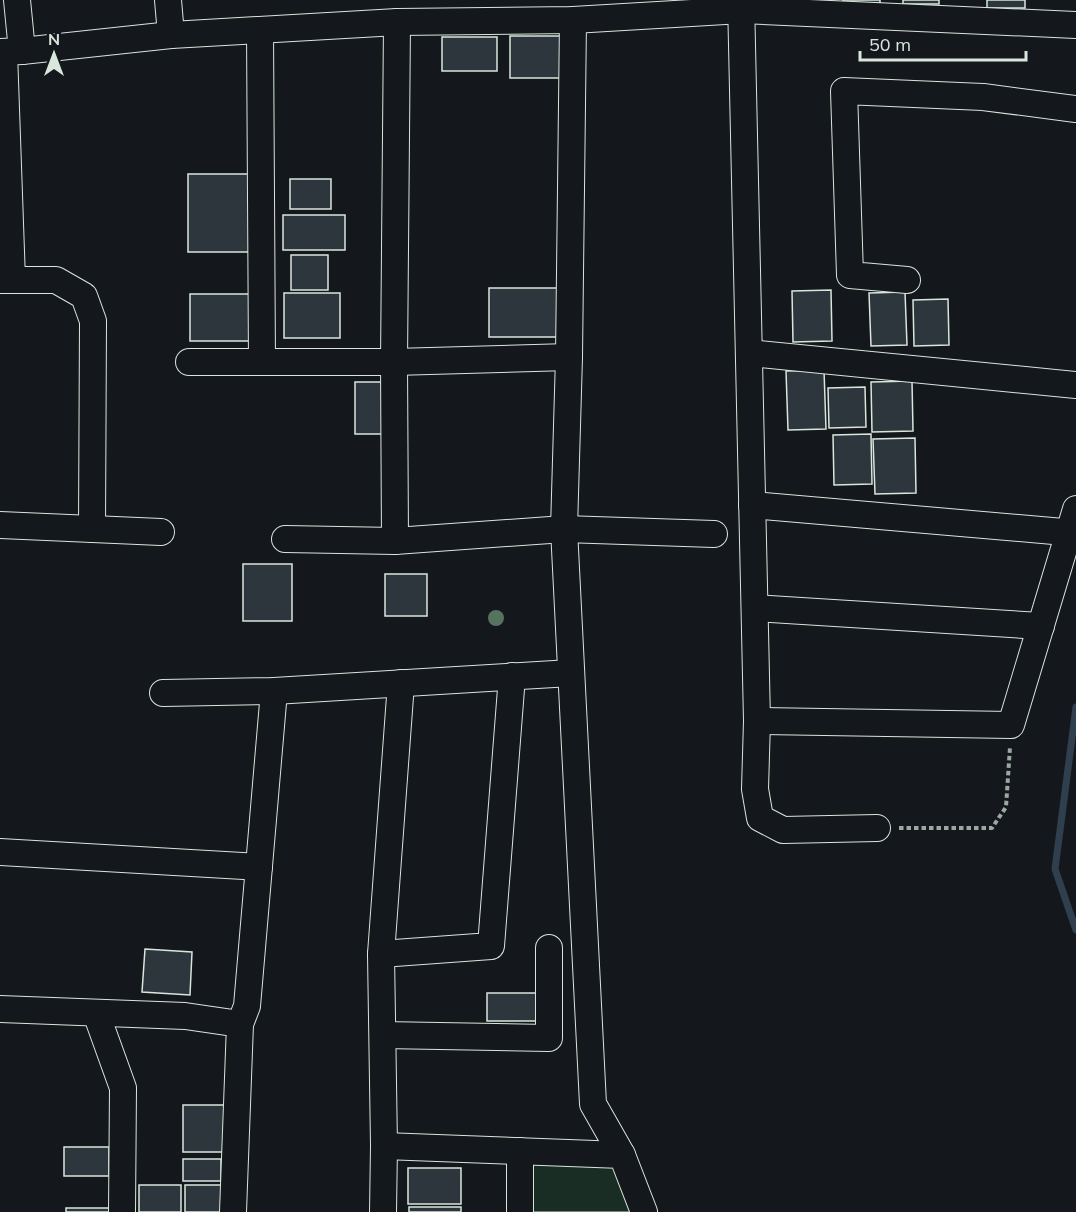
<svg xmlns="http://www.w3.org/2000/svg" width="1076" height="1212" font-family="Mulish,sans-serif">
<rect width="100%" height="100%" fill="#14181c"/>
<!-- green -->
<polygon fill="#1a2d24" stroke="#939e99" stroke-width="1.5" points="527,1163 620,1166 638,1212 527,1212"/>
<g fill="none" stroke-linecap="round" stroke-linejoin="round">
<!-- stream -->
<polyline stroke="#2f3f4d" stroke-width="7" points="1076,707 1055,869 1076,930"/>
</g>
<!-- building -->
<g fill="#2c363c" stroke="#d8e6dc" stroke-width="1.5">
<rect x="843" y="0" width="37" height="3"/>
<rect x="903" y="0" width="36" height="4"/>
<rect x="987" y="0" width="38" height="8"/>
<rect x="510" y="36" width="55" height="42"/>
<rect x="442" y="37" width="55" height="34"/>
<rect x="188" y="174" width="61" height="78"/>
<rect x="290" y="179" width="41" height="30"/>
<rect x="283" y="215" width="62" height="35"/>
<rect x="291" y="255" width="37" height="35"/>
<rect x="489" y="288" width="69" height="49"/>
<polygon points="831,290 832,341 793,342 792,291"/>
<polygon points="905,292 907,345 871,346 869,293"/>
<rect x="284" y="293" width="56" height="45"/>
<rect x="190" y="294" width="60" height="47"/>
<polygon points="948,299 949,345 914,346 913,300"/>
<polygon points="824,370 826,429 788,430 786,371"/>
<polygon points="912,381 913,431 872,432 871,382"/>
<rect x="355" y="382" width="35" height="52"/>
<polygon points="865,387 866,427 829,428 828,388"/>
<polygon points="871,434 872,484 834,485 833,435"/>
<polygon points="915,438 916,493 875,494 873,439"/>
<rect x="243" y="564" width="49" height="57"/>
<rect x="385" y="574" width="42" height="42"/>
<polygon points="145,949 192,952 190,995 142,992"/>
<rect x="487" y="993" width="55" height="28"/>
<rect x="183" y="1105" width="46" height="47"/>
<rect x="64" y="1147" width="45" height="29"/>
<rect x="183" y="1159" width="38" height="22"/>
<rect x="408" y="1168" width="53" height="36"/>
<rect x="139" y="1185" width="42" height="27"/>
<rect x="185" y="1185" width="42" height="27"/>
<rect x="409" y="1207" width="52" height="5"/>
<rect x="66" y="1208" width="45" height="4"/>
</g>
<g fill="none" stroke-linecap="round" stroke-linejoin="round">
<defs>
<g id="minor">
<polyline points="17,0 22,51"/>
<polyline points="168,0 171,35"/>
<polyline points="741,0 757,721 755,789 760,818 783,830 877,828"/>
<polyline points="573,20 569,357 564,529 593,1104 622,1155"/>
<polyline points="260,30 262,362"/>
<polyline points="0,52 22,51 171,35 397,22 573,20 742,10 1076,25"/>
<polyline points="4,52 12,280"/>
<polyline points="0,280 56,280 84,296 93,321 92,529"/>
<polyline points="907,280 850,275 844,91 983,97 1076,109"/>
<polyline points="749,353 1076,385"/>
<polyline points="189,362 394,362 569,357"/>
<polyline points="752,505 1076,533"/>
<polyline points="0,525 161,532"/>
<polyline points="285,539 395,541 564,529 714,534"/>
<polyline points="395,541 394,362 397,22"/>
<polyline points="755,608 1041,626"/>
<polyline points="163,693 274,691 571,673"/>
<polyline points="757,721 1011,725 1076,509"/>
<polyline points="0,852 259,867"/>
<polyline points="381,954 491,946 512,676"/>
<polyline points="0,1009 185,1016 240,1024 233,1212"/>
<polyline points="96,1013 123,1088 122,1212"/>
<polyline points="240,1024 247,1006 274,691"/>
<polyline points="383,1035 549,1038 549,948"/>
<polyline points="384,1146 622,1155 644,1212"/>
<polyline points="383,1212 384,1146 381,954 401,683"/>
<polyline points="520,1212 520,1151"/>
</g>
</defs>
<!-- minor casing -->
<use href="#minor" stroke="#d8e6dc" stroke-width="28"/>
<!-- path -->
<polyline stroke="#9da8a2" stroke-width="4" stroke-dasharray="4.5 3" stroke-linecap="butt" points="899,828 992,828 1006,807 1010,747"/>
<!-- minor -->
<use href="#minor" stroke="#14181c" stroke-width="26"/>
</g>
<!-- trees -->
<circle fill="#55745f" cx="496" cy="618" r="8"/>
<!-- north arrow -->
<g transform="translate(54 54)" stroke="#14181c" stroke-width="4.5" paint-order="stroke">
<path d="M0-4.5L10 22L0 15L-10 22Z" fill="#d8e6dc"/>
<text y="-9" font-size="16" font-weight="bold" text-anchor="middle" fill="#d8e6dc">N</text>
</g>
<!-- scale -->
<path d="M860 51v9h166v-9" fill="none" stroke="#d8e6dc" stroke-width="3"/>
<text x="869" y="51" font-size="18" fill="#d8e6dc" stroke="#14181c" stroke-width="4.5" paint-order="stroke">50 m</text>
</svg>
